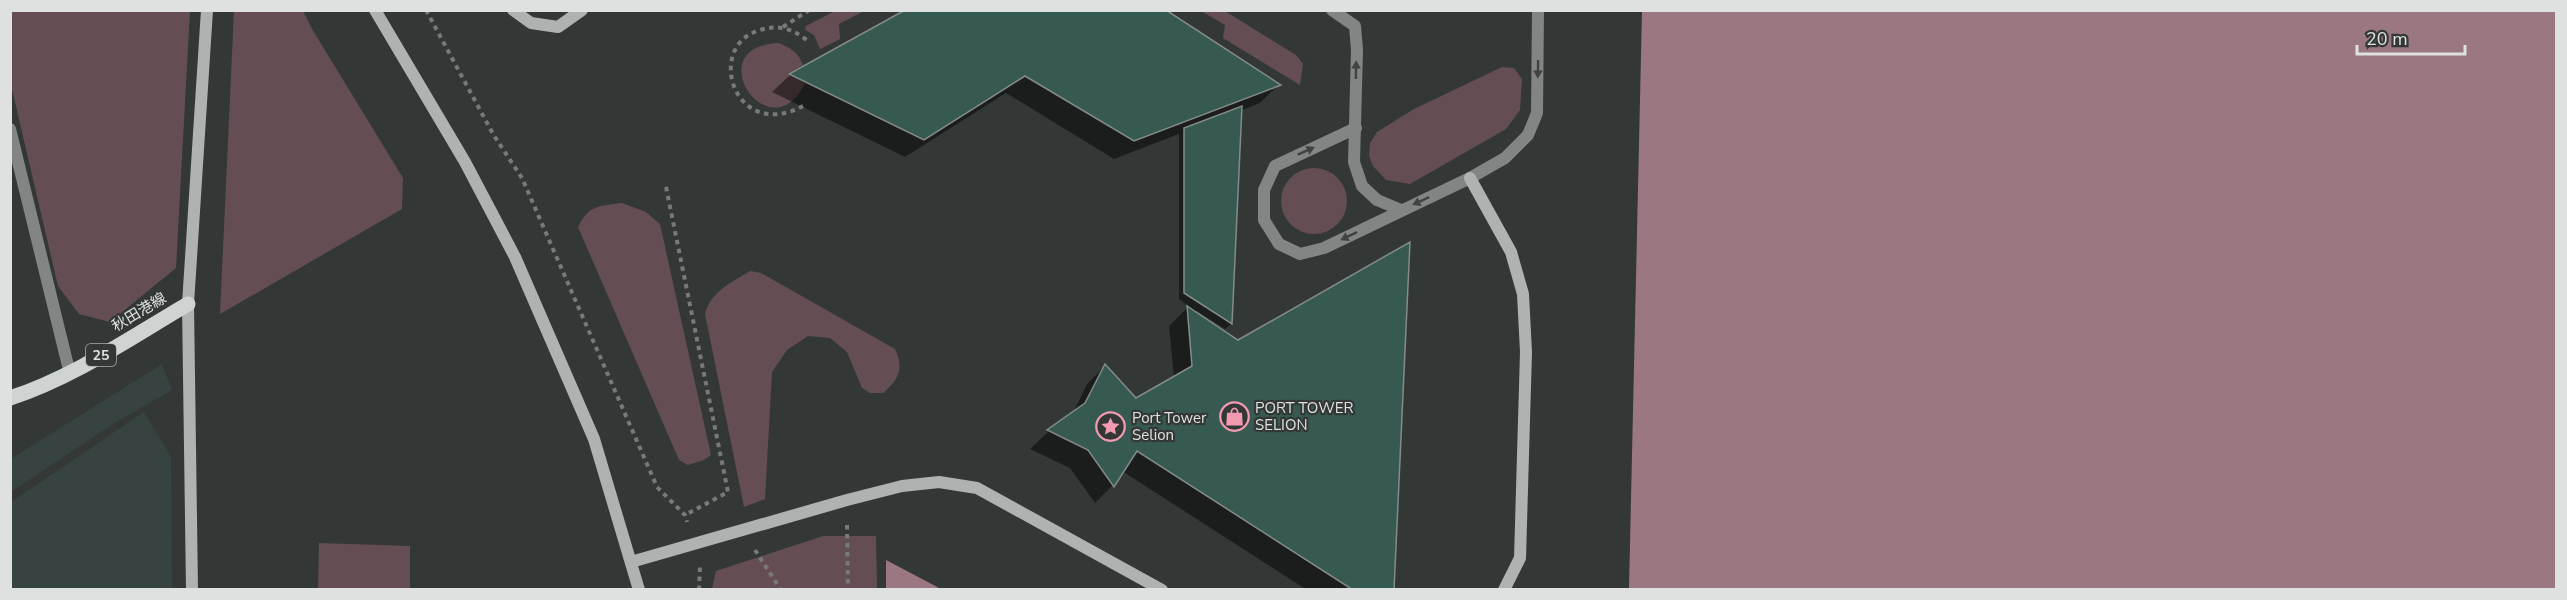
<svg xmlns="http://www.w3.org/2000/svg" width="2567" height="600" font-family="'Nunito Sans','Noto Sans JP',sans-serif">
<rect width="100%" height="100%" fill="#333836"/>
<!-- built -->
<g fill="#374340">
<polygon points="162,364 172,390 116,422 11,492 11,459"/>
<polygon points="144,412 171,457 172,589 11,589 11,502"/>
</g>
<!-- green -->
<g fill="#644e53">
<polygon points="10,11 190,11 176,268 110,322 79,314 58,286 11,85"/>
<polygon points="234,11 303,11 312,29 403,178 402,209 220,314"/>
<polygon points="835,11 864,11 839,24 840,39 820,49 814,35 805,30 806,26"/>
<polygon points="1201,11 1225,11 1296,55 1303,64 1300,85 1223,38 1225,25"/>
<path d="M778 43C790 47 799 53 803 65L787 74 805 83C771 155 697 47 778 43Z"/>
<polygon points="1502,67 1514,68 1522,79 1520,110 1506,129 1410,184 1386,180 1373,166 1369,156 1370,143 1377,132 1414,109"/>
<circle cx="1314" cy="201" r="33"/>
<path d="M622 203 646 212 660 224 711 455 704 460 688 465 679 460 578 227C589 205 599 206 622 203Z"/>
<path d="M750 271 761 273 895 349C904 368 899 380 883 393H870L862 388 847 352 830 338 808 336 787 350 772 372 765 499 744 507 705 314C711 291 731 283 750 271Z"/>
<polygon points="823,536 876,536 877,589 712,589 716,571"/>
<polygon points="319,543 410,546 410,589 318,589"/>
</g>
<!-- water -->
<g fill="#9b7881">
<polygon points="1642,11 2556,11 2556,589 1629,589"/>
<polygon points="886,560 941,589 886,589"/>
</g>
<!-- shadow -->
<polygon fill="#0007" points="909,10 1278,85 1260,103 1240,111 1231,324 1225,329 1197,311 1195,313 1392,590 1307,590 1122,471 1112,486 1095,503 1070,468 1030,449 1048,432 1072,415 1087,384 1105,366 1136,400 1174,378 1169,326 1189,306 1179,299 1179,134 1114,159 1006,93 905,157 772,92 790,75"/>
<!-- building -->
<g fill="#365a52" stroke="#858b89" stroke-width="1.5">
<polygon points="905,10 1166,10 1281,85 1134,141 1025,76 924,140 789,74"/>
<polygon points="1242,106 1232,324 1184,293 1184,128"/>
<polygon points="1410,242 1394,590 1353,590 1137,451 1114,487 1088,450 1047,430 1085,403 1105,364 1136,398 1192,366 1187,306 1238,340"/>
</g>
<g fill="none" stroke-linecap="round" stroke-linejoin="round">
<!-- path -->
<g stroke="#767a79" stroke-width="4" stroke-dasharray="4.5 4.5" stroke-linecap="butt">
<polyline points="426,10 493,134 522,178 657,487 685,515 687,522"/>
<polyline points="783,27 809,10"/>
<path d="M803 106C734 143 704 46 760 30 779 24 793 29 808 41"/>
<polyline points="666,187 728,492 685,515"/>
<polyline points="847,525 848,590"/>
<polyline points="755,550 781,590"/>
<polyline points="699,590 700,566"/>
</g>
<!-- street -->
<g stroke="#838585" stroke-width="12">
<polyline points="1332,10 1355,26 1357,50 1354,162 1362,186 1377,200 1401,210"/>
<polyline points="1356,128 1275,166 1264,190 1264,220 1279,244 1300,254 1324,248 1470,178 1505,158 1528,135 1537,113 1538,10"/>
<polyline points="10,129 70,374"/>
</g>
<!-- secondary -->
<g stroke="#aeb2b1" stroke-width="12">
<polyline points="375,10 465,162 515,257 594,439 639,590"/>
<polyline points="513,10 531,23 558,27 582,10"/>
<polyline points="1470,178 1511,252 1523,294 1526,352 1520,558 1504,590"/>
<polyline points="631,562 847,500 902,486 939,482 977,488 1162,590"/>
<polyline points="192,590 188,304 207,10"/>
</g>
<!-- primary -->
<path stroke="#cfd4d3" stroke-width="15" d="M10 398C74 377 130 338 188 304"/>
</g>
<!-- one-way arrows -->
<defs><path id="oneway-solid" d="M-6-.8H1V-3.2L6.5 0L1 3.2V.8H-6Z" transform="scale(1.5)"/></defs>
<g fill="#3f4442">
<use href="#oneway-solid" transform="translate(1538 69) rotate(91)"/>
<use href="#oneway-solid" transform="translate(1356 70) rotate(-89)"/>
<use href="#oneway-solid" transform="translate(1306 151) rotate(-24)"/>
<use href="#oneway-solid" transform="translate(1421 201) rotate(155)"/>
<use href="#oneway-solid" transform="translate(1349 236) rotate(154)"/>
</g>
<!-- icons -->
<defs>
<symbol id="shop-ring" viewBox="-11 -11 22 22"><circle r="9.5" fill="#333836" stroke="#f19ab2" stroke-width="1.5"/><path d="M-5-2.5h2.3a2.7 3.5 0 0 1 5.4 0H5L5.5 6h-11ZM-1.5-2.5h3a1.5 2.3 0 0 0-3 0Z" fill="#f19ab2"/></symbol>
<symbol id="sight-ring" viewBox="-11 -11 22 22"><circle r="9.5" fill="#333836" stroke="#f19ab2" stroke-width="1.5"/><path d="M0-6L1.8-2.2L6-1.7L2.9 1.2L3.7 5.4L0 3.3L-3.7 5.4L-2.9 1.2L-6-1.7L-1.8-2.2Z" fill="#f19ab2"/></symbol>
</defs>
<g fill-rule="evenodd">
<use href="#shop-ring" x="1218" y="400" width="33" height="33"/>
<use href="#sight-ring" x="1094" y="410" width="33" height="33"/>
</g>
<g text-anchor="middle" stroke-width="4.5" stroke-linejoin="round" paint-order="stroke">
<!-- shield labels -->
<rect fill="#333836" stroke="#abaead" stroke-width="1.5" x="86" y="344" width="30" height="22" rx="4.5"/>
<g font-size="14" font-weight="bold" fill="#dee1e0">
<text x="101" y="360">25</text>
</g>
<!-- street labels -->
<g font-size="15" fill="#dee1e0" stroke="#333836">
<text transform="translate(139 312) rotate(-31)" y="5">秋田港線</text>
</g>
<!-- poi labels -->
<g font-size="15" fill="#dee1e0" stroke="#333836" text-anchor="start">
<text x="1255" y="413">PORT TOWER<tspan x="1255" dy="17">SELION</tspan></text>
<text x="1132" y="423">Port Tower<tspan x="1132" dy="17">Selion</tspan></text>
</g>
</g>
<!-- border -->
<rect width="2567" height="600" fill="none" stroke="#dee1e0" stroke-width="24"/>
<!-- scale -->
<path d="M2357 45v9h108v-9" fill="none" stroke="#dee1e0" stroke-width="3"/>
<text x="2366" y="45" font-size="18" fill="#dee1e0" stroke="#333836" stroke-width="4.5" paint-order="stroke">20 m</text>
</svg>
